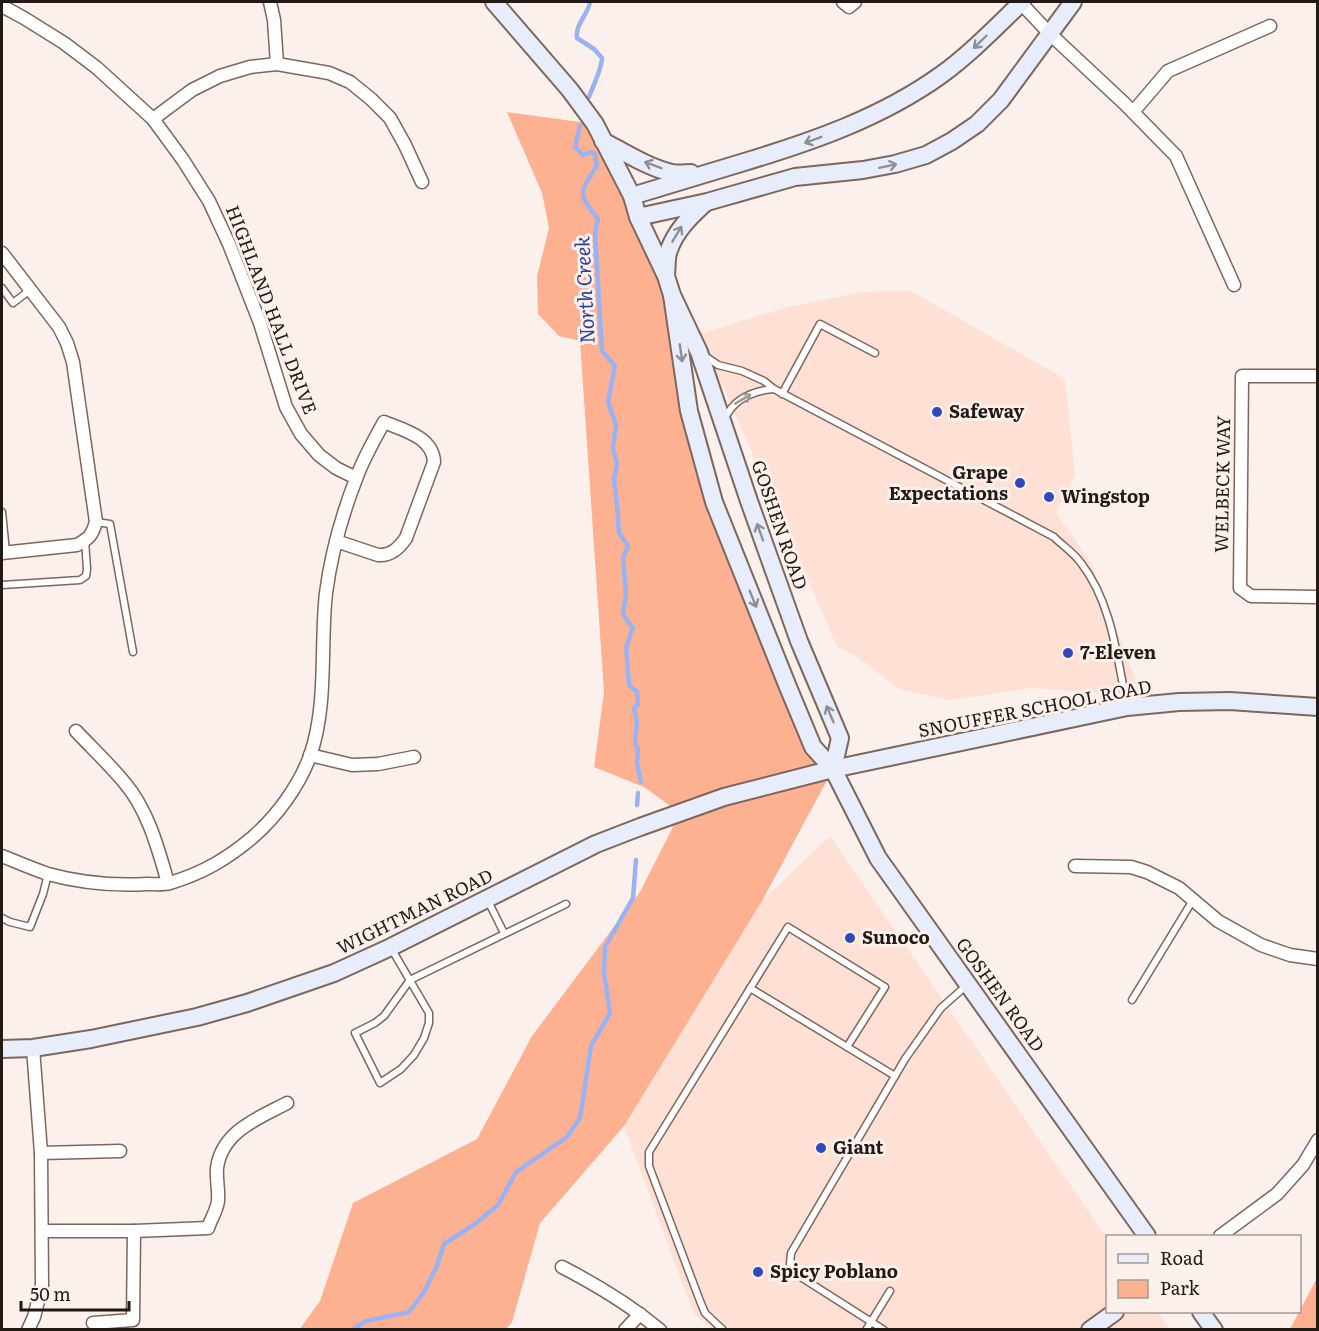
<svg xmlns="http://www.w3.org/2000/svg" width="1319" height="1331" font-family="Literata,serif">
<rect width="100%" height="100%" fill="#fbf0eb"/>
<!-- built -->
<g fill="#fee0d4">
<polygon points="909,290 1065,379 1075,475 1056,512 1092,565 1141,693 1104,693 1032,688 950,700 899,689 853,654 838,648 700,334 788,307 863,292"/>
<polygon points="830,836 1107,1238 1108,1312 1158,1312 1170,1329 711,1329 693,1312 624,1126 762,901"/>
</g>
<!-- green -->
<g fill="#fdb190">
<polygon points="507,112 595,124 666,276 689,411 788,687 833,769 762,901 624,1126 540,1223 512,1322 506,1329 299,1330 320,1301 353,1203 477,1139 532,1036 640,892 680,813 644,787 594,767 604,692 580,341 559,336 538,314 537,276 549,228 542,193"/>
<polygon points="1317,1278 1317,1329 1290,1329"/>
</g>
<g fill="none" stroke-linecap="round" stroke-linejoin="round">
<!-- stream -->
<g stroke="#99b2f4" stroke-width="4.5">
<path d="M589 97C593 86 602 68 602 58L594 49 577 38C575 24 588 15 590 2"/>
<path d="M580 126 575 147 583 155 591 152 595 154 597 166C579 192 578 194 598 219L595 233 602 351 615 366 608 402 616 425 613 448 617 464 614 480 617 504 619 533 628 546 623 558 626 594 623 615 633 628 626 647 629 685 637 692 638 704 634 709 637 722 635 743 638 749 637 763 641 782"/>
<polyline points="637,805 638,793"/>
<polyline points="352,1330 366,1321 409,1312 424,1292 436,1268 444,1244 475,1224 498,1205 516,1172 567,1137 580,1118 591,1046 610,1013 604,973 605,947 633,898 636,860"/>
</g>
<defs>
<g id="lane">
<polyline points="2,288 13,303 30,290"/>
<path d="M705 356 718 365 742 371 764 381 774 389 1054 537C1063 546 1074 553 1081 563 1112 603 1117 657 1127 706"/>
<polyline points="782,394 820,324 875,353"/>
<path d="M725 418C734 399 753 391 773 389"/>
<polyline points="2,512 6,552"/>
<polyline points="96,522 110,524 133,652"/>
<polyline points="2,585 80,580 86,576 87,569 85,541"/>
<polyline points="487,899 504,933"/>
<polyline points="2,918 10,922 30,927 43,894 48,874"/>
<polyline points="391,948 429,1013 429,1023 424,1038 414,1055 401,1069 380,1083 355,1033 375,1023 384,1016 410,980 566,904"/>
<polyline points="750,988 895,1076"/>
<polyline points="1132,1000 1193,900"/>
<polyline points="723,1330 705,1313 700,1301 649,1166 649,1152 788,927 885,987 847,1047"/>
<polyline points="866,1330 890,1291"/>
<polyline points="884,1330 796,1274 790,1264 791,1253 905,1059 941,1008 967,985"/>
</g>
<g id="street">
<polyline points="270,2 274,20 277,64"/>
<polyline points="843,2 849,7 855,2"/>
<polyline points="1020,2 1049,33 1125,104 1176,156 1234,285"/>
<polyline points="2,6 24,18 64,43 97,68 153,119 183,160 209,201 229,244 260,323 286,407 301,434 319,455 336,468 356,478"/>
<polyline points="1133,112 1168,71 1270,26"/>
<polyline points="153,119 192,90 220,76 250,67 277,64 329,73 350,82 371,99 390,118 405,145 422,182"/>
<path d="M2 253 59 327 67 343 73 362 96 522C92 535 90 538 77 545L2 553"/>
<polyline points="1318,376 1242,376 1240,588 1251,596 1318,597"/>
<path d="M76 731C92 748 109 764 124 782 148 810 158 848 168 883"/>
<polyline points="310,755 352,765 378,764 414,757"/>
<path d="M2 856C17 862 33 869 48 874 81 883 113 886 147 884 155 884 163 885 170 883 203 873 227 859 253 837 277 816 299 786 310 756 328 705 320 646 326 593 331 555 342 515 356 479 363 459 374 440 384 422 403 430 433 437 434 462L406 538C399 548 391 556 378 555L336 541"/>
<polyline points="1075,866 1131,867 1147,872 1179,888 1218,921 1261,945 1290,955 1318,959"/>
<polyline points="41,1153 120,1151"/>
<path d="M42 1231H134L208 1228C211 1219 217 1210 218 1201 219 1190 216 1179 217 1168 222 1131 259 1118 287 1103"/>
<polyline points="1220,1236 1277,1194 1303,1165 1318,1140"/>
<path d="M562 1267C597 1285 630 1305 660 1330"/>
<polyline points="93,1323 133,1320 134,1231"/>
<polyline points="28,1330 34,1317 42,1285 41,1153 33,1048"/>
<polyline points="625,1330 640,1314"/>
</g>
<g id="secondary">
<polyline points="494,2 570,90 595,124 632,196 638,217 666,276 672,295 699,352 749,501 799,641 840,738 833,769"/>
<path d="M603 141C624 152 649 168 672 173 678 174 685 173 691 173"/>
<path d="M632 196C668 185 705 174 741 163 811 142 881 118 941 75 970 54 996 27 1022 2"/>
<polyline points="638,217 707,202 795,177 863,170 895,164 926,155 952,141 977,124 1001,100 1073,2"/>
<path d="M666 275C667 267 666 257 669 250 676 230 690 217 705 203"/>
<polyline points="672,295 689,411 714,502 788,687 813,747 833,769 878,858 1147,1236"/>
<polyline points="2,1049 33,1048 91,1039 197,1017 247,1003 334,973 391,947 596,844 640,827 724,797 833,769 1127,707 1179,702 1230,701 1318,707"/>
<polyline points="1201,1312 1214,1330"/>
<polyline points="1090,1330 1115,1312"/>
</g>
</defs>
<!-- lane casing -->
<use href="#lane" stroke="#7f665c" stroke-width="9"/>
<!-- street casing -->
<use href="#street" stroke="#7f665c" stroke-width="15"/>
<!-- secondary casing -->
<use href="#secondary" stroke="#7f665c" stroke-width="20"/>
<!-- lane -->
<use href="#lane" stroke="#fff" stroke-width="6"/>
<!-- street -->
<use href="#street" stroke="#fff" stroke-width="12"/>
<!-- secondary -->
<use href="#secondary" stroke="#e8edfb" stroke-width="16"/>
</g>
<!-- one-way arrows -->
<defs><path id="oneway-shaft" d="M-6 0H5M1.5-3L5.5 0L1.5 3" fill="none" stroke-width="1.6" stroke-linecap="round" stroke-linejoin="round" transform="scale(1.5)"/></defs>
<g stroke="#8f8e94">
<use href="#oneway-shaft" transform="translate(980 42) rotate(136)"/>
<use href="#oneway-shaft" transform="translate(813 140) rotate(159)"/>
<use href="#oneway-shaft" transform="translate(653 165) rotate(-159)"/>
<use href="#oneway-shaft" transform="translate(888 166) rotate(-12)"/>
<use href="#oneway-shaft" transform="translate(677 234) rotate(-59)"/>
<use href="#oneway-shaft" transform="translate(681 353) rotate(82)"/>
<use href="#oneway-shaft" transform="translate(760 532) rotate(-110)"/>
<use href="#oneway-shaft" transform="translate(753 599) rotate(68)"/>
<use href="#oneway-shaft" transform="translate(830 714) rotate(-113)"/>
</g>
<use stroke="#9c9896" href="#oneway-shaft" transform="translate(743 399) rotate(-31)"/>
<!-- markers -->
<g fill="#2f49ba" stroke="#fbf0eb" stroke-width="2">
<circle cx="937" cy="412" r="6"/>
<circle cx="1020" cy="483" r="6"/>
<circle cx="1049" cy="497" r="6"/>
<circle cx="1068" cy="653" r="6"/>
<circle cx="850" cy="938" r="6"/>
<circle cx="821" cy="1148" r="6"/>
<circle cx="758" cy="1272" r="6"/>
</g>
<g text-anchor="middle" stroke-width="6" stroke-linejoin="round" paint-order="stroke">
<!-- street labels -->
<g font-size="18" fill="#231915" stroke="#fbf0eb">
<text transform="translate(271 310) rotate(69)" y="6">HIGHLAND HALL DRIVE</text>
<text transform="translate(1223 484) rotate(-89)" y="6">WELBECK WAY</text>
<text transform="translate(779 525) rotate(71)" y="6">GOSHEN ROAD</text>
<text transform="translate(1035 709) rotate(-11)" y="6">SNOUFFER SCHOOL ROAD</text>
<text transform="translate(415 912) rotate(-26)" y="6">WIGHTMAN ROAD</text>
<text transform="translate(1000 995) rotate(54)" y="6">GOSHEN ROAD</text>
</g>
<!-- poi labels -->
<g font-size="18" font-weight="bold" fill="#231915" stroke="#fbf0eb" text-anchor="start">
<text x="949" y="418">Safeway</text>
<text x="1008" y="479" text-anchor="end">Grape<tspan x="1008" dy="21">Expectations</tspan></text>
<text x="1061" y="503">Wingstop</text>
<text x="1080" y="659">7-Eleven</text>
<text x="862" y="944">Sunoco</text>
<text x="833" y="1154">Giant</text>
<text x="770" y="1278">Spicy Poblano</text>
</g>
<!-- water labels -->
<g font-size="20" font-style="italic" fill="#29409e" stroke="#fbf0eb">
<text transform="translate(585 290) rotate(-93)" y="7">North Creek</text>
</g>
</g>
<!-- border -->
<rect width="1319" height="1331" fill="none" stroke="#231915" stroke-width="6"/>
<!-- legend -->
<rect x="1106" y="1235" width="195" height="78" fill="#fbf0eb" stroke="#a59a95" stroke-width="1.5"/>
<rect x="1118" y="1254" width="30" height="9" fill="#e8edfb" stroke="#a59a95" stroke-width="1.5"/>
<text x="1160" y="1265" font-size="18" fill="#231915">Road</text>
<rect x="1118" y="1280" width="30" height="18" fill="#fdb190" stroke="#a59a95" stroke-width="1.5"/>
<text x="1160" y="1295" font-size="18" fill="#231915">Park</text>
<!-- scale -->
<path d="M21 1301v9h108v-9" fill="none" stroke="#231915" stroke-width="3"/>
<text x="30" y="1301" font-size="18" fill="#231915" stroke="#fbf0eb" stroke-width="4.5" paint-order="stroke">50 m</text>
</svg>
